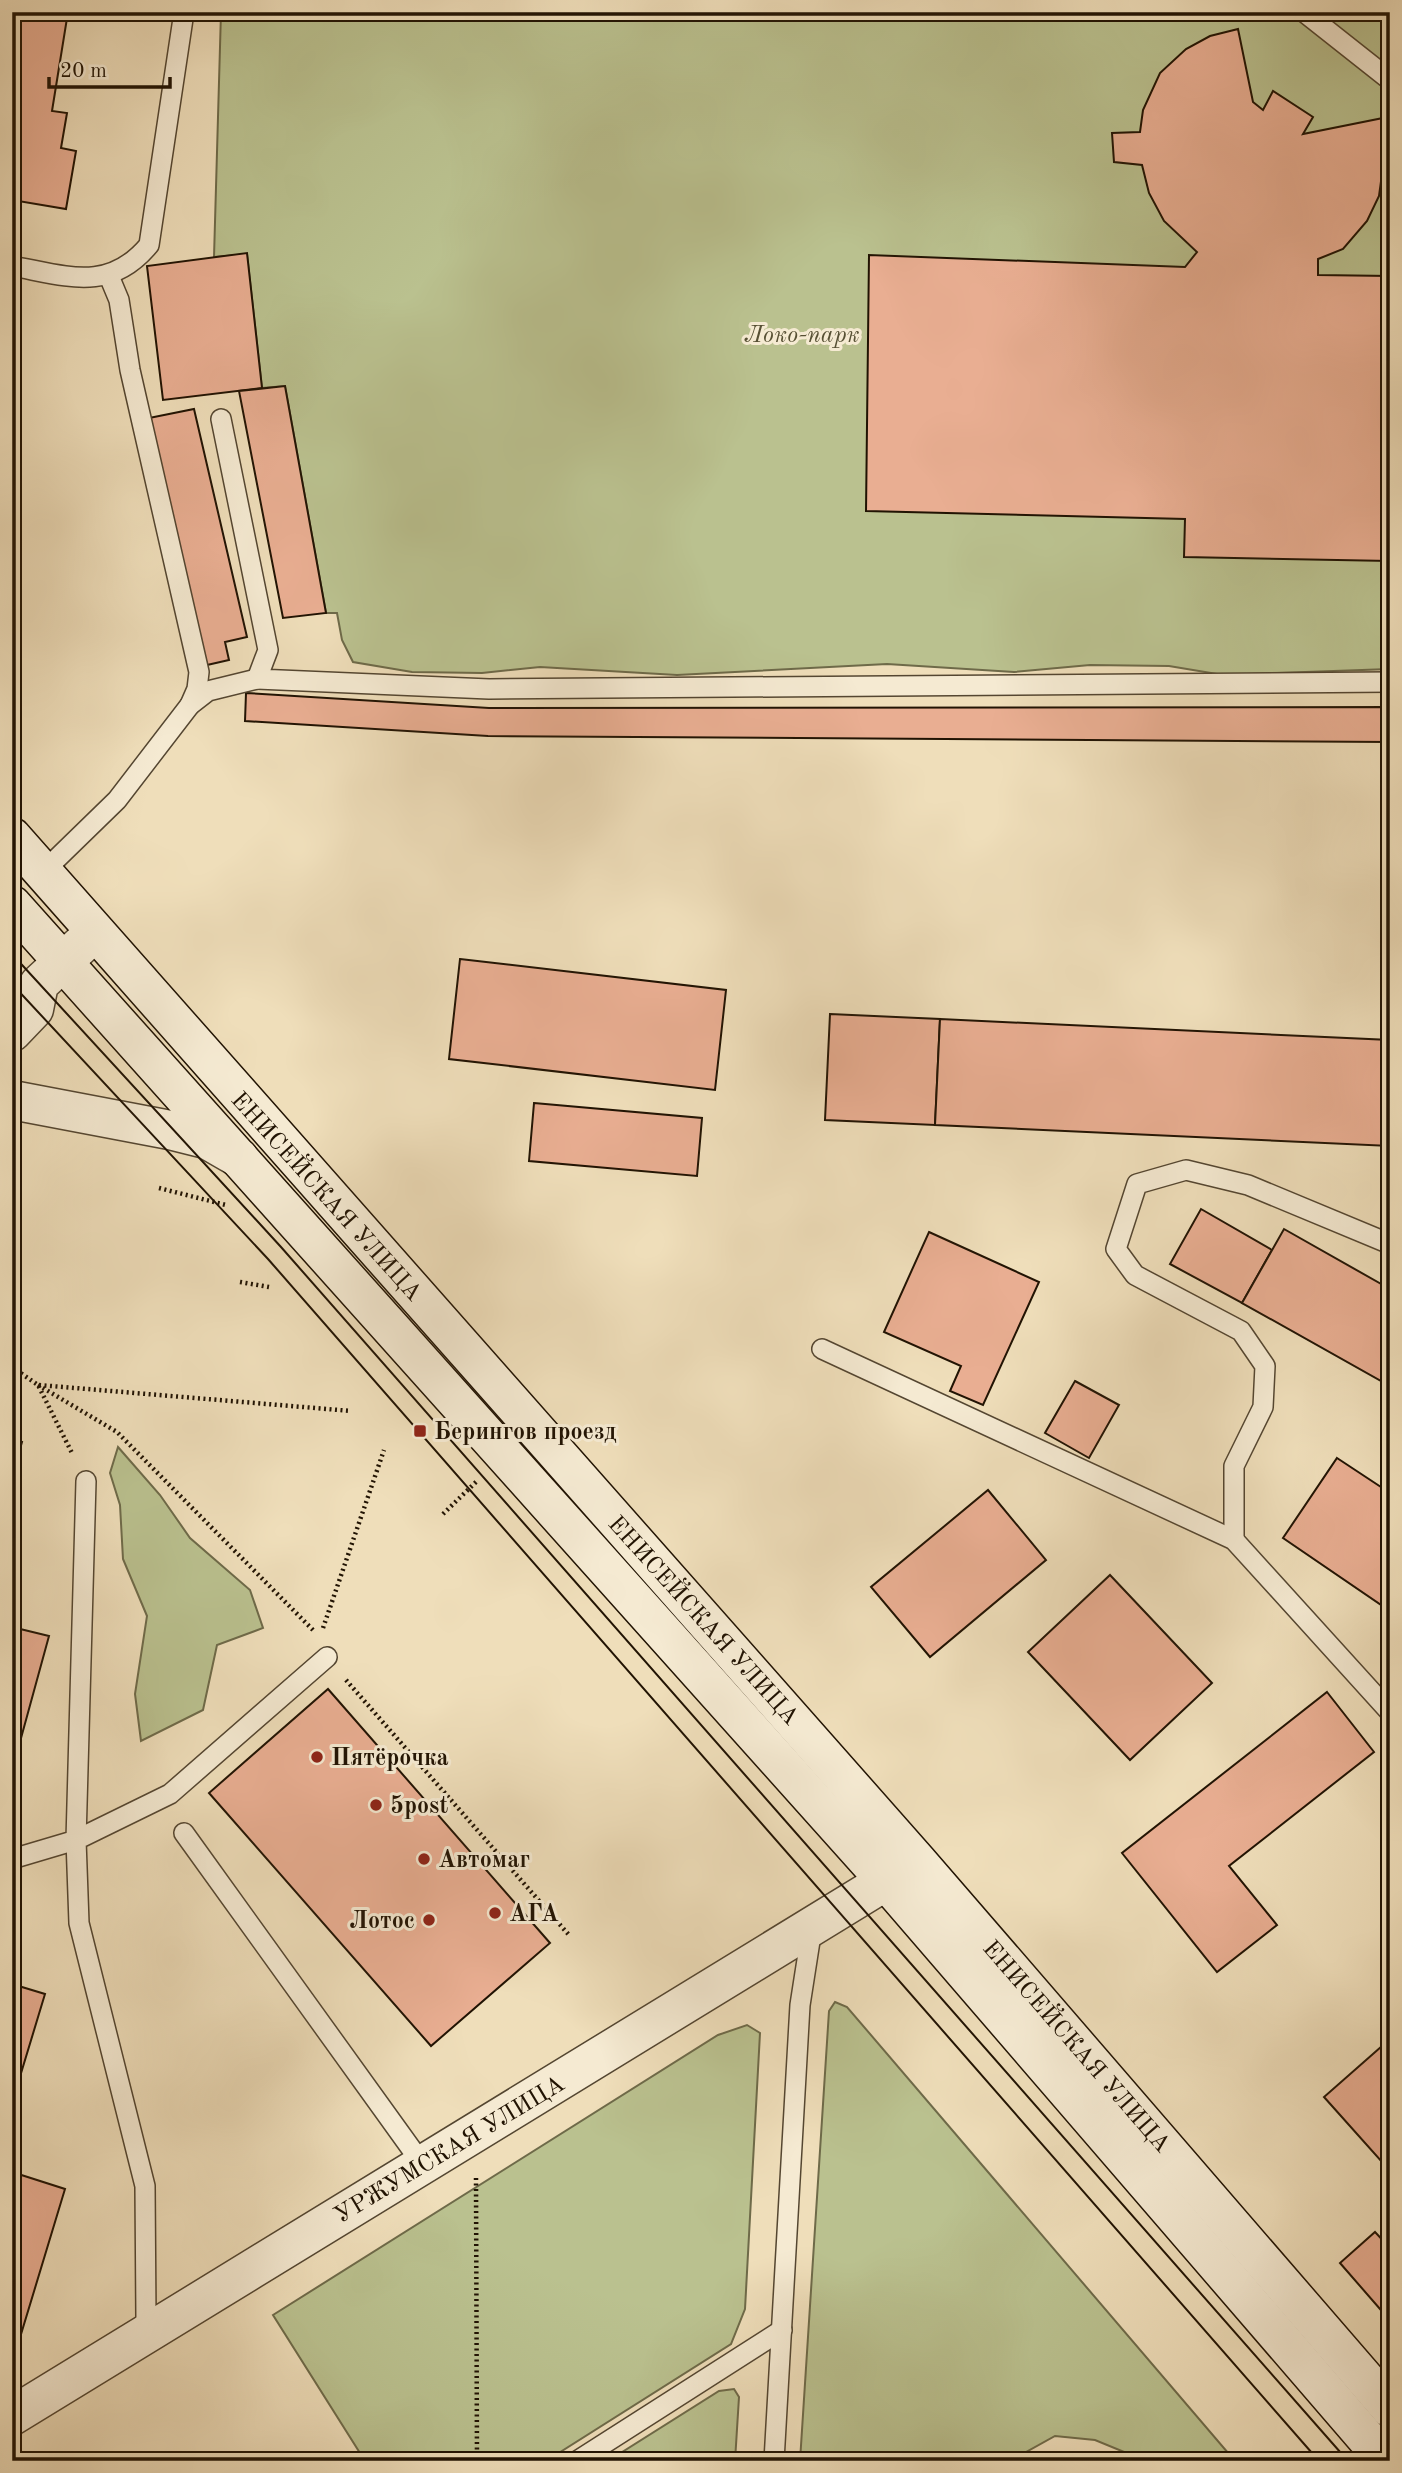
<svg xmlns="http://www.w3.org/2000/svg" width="1402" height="2473" font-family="'Old Standard TT',serif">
<rect width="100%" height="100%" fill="#efdeba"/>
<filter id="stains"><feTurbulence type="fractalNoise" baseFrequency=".00286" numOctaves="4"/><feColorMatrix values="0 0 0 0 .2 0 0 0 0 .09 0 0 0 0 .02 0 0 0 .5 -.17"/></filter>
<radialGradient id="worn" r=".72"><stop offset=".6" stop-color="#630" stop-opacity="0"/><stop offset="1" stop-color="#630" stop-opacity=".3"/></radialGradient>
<!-- green -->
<g fill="#bac18f" stroke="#6e6a49" stroke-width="2">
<polygon points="221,12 1390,12 1390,669 1223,675 1169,666 1090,665 1014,672 887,664 677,675 540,667 482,673 412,672 353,662 342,640 337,613 326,613 285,386 262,388 247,254 214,257"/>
<polygon points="118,1447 160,1495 190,1538 250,1590 263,1628 217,1645 203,1710 141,1741 135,1694 147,1616 123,1559 120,1505 110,1473"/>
<polygon points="835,2002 847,2007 1235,2461 1146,2461 1095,2440 1055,2436 1010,2461 800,2461 829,2011"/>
<polygon points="747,2025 760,2033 745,2309 731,2344 546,2461 365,2461 273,2315 718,2035"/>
<polygon points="734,2389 739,2397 735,2461 608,2461 719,2391"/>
</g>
<!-- building -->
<g fill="#e9ae92" stroke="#211303" stroke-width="2">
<polygon points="12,12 68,12 52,111 67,113 61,148 76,151 66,209 12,200"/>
<polygon points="1238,29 1253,102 1263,110 1273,91 1313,117 1303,134 1383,118 1386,145 1379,196 1367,221 1343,249 1318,259 1318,275 1390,276 1390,561 1184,557 1185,519 866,511 869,255 1185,267 1197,252 1164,221 1149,193 1142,165 1114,162 1112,133 1140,132 1143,110 1160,73 1186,49 1210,36"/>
<polygon points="247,253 262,388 163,400 147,266"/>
<polygon points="285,386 326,613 283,618 239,391"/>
<polygon points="194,409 247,637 225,642 229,660 207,665 149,418"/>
<polygon points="246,693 489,708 1390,707 1390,742 488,736 245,721"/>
<polygon points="460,959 726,990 715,1090 449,1059"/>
<polygon points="830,1014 940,1019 935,1125 825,1120"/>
<polygon points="940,1019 1390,1040 1390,1146 935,1125"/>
<polygon points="534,1103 702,1118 697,1176 529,1161"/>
<polygon points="1201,1209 1272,1250 1242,1303 1170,1264"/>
<polygon points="1284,1229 1390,1289 1390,1386 1242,1303"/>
<polygon points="929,1232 1039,1282 983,1405 950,1391 961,1366 884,1332"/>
<polygon points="1075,1381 1119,1405 1089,1458 1045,1433"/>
<polygon points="12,1439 22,1442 12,1477"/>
<polygon points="1337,1458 1390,1493 1390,1611 1283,1538"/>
<polygon points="988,1490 1046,1560 930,1657 871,1587"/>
<polygon points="1110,1575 1212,1683 1130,1760 1028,1652"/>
<polygon points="12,1627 49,1636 12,1771"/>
<polygon points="328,1689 550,1943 431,2046 209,1793"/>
<polygon points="1327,1692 1374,1752 1229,1866 1277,1925 1217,1972 1122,1853"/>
<polygon points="12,1984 45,1994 12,2103"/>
<polygon points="1390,2039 1390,2171 1324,2097"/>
<polygon points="12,2172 65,2189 12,2364"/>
<polygon points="1375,2232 1390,2248 1390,2300 1380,2309 1340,2263"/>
</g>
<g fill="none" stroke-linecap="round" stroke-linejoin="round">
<defs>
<g id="service">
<polyline points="1304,12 1390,80"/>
<path d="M12 266C67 276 109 293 149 245L184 12"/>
<polyline points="109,276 119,300 130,370 199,672 197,689 190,705"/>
<polyline points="221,419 268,650 257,679 489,689 1390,682"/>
<polyline points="42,873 117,800 190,705 208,691 257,679"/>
<polyline points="822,1349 1234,1540 1390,1712"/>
<polyline points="1234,1540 1234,1466 1263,1407 1265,1366 1241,1331 1135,1275 1116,1249 1137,1184 1186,1170 1248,1185 1390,1244"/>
<polyline points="184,1833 423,2165"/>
<polyline points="12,1859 76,1840 86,1481"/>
<polyline points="146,2319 145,2186 79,1923 76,1840 170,1794 327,1657"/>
<polyline points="577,2461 782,2330"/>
<polyline points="774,2461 800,2005 812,1928"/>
</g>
<g id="minor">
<polyline points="12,1032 34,1009 39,984 94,933"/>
<polyline points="12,1100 170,1130 206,1139 239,1158"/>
<polyline points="12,2416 886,1881"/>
</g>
<g id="secondary">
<polyline points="12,837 918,1862 1390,2408"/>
<polyline points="12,905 886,1881 1386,2461"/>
</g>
</defs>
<!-- service casing -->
<use href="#service" stroke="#544631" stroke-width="22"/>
<!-- minor casing -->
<use href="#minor" stroke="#544631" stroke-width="41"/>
<!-- secondary casing -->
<use href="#secondary" stroke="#211303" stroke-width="41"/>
<!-- path -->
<g stroke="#211303" stroke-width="4.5" stroke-dasharray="2 3.5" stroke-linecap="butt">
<polyline points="159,1188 226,1205"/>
<polyline points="240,1282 269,1287"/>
<polyline points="12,1367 38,1385 73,1455"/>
<polyline points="38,1385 117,1432 315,1632"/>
<polyline points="39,1385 351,1411"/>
<polyline points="443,1514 477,1481"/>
<polyline points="323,1628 384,1450"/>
<polyline points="346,1680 569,1935"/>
<polyline points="476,2178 477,2461"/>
</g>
<!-- service -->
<use href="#service" stroke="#f5ead2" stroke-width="19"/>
<!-- minor -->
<use href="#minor" stroke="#f5ead2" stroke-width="38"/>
<!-- secondary -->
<use href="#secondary" stroke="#f5ead2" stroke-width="38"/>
<!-- tram -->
<g stroke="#211303" stroke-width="2">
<polyline points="12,954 281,1247 1348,2461"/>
<polyline points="12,984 268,1259 1319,2461"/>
</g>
</g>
<!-- markers -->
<g fill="#8f2418" stroke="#f5ead2" stroke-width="2.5">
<rect x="413" y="1424" width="14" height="14" rx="3.5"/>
<circle cx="317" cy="1757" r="7"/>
<circle cx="376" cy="1805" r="7"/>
<circle cx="424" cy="1859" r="7"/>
<circle cx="495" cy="1913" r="7"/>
<circle cx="429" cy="1920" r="7"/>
</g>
<g text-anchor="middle" stroke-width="6" stroke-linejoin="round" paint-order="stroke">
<!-- park labels -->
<g font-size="24" font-style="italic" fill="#575034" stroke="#f5ead2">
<text x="802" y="342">Локо-парк</text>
</g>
<!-- street labels -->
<g font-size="24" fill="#211303" stroke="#f5ead2">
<text transform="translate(327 1196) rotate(48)" y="8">ЕНИСЕЙСКАЯ УЛИЦА</text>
<text transform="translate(704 1620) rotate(48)" y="8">ЕНИСЕЙСКАЯ УЛИЦА</text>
<text transform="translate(1077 2046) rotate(49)" y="8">ЕНИСЕЙСКАЯ УЛИЦА</text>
<text transform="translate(449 2149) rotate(-31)" y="8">УРЖУМСКАЯ УЛИЦА</text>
</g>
<!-- poi labels -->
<g font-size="24" font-weight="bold" fill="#211303" stroke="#f5ead2" text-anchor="start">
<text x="434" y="1439">Берингов проезд</text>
<text x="331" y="1765">Пятёрочка</text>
<text x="390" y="1813">5post</text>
<text x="438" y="1867">Автомаг</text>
<text x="509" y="1921">АГА</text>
<text x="415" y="1928" text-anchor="end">Лотос</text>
</g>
</g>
<!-- margin -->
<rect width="1402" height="2473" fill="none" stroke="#efdeba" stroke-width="42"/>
<rect x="14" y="14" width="1374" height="2445" fill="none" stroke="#211303" stroke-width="3.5"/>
<rect x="21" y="21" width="1360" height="2431" fill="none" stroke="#211303" stroke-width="2"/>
<!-- scale -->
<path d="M49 77v10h121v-10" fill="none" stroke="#211303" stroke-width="3.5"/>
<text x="60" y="77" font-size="21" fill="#211303" stroke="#f5ead2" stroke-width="5" paint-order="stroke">20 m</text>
<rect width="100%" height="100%" filter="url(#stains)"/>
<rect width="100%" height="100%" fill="url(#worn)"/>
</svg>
